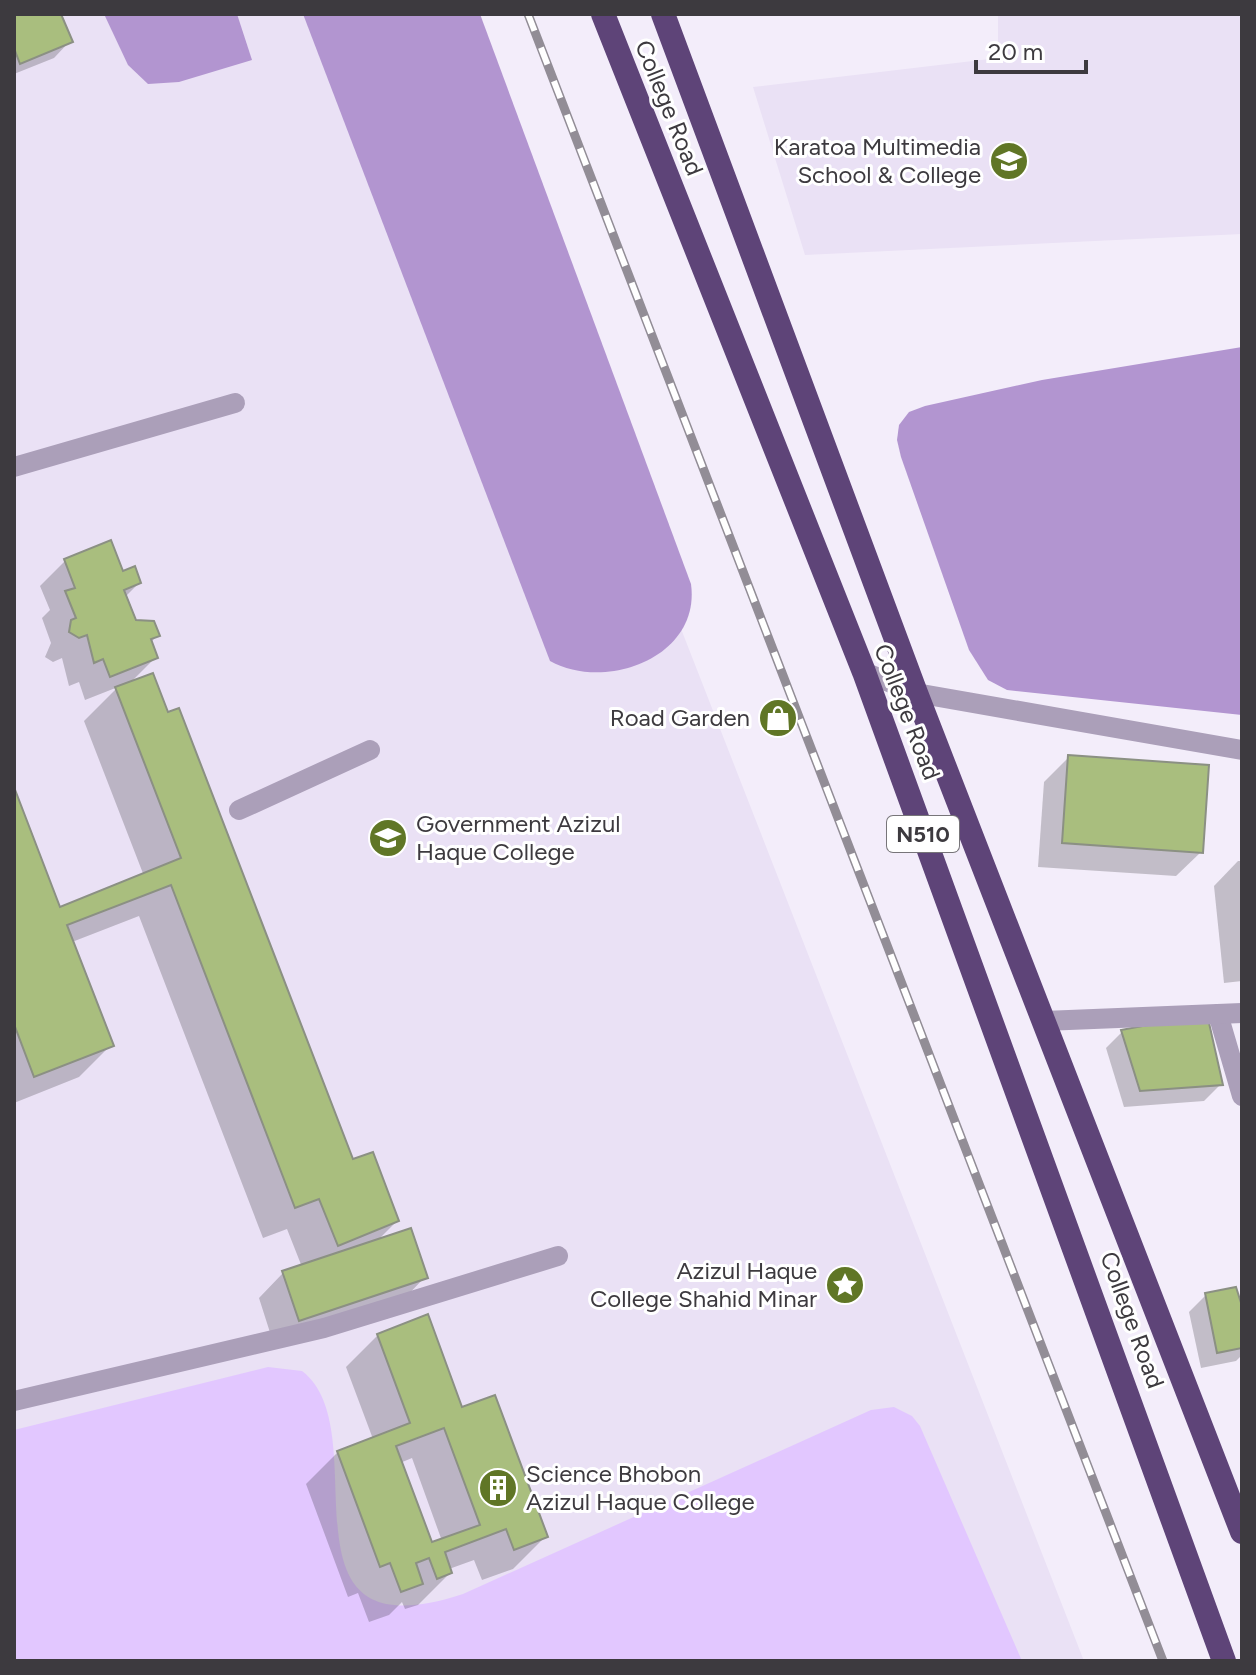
<svg xmlns="http://www.w3.org/2000/svg" width="1256" height="1675" font-family="Figtree,sans-serif">
<rect width="100%" height="100%" fill="#f3edfa"/>
<!-- built -->
<g fill="#eae1f5">
<polygon points="14,14 441,14 1084,1661 14,1661"/>
<polygon points="998,14 1242,14 1242,234 805,255 753,87 998,58"/>
</g>
<!-- green -->
<path fill="#e2c7ff" d="M268 1367 302 1371C381 1431 265 1659 463 1594L871 1410 894 1407 912 1416 920 1426 1022 1661H14V1430Z"/>
<!-- water -->
<g fill="#b295d0">
<polygon points="104,14 237,14 252,60 179,82 148,84 128,65"/>
<path d="M303 14H480L691 584C701 657 606 692 550 661Z"/>
<polygon points="1242,347 1242,715 1007,690 988,680 969,650 901,457 897,440 899,425 909,412 925,406 1042,380"/>
</g>
<!-- shadow -->
<g fill="#0003" fill-rule="evenodd">
<polygon points="14,14 59,14 70,41 54,58 14,74"/>
<polygon points="65,561 122,573 139,583 125,597 134,622 158,635 150,643 156,657 129,684 352,1162 397,1221 376,1242 425,1277 401,1302 274,1345 259,1298 283,1273 302,1267 287,1229 263,1238 139,916 72,942 111,1045 79,1077 14,1103 14,793 59,909 144,876 84,721 118,687 85,700 79,682 69,686 62,658 53,662 45,657 51,643 42,618 50,610 40,586"/>
<polygon points="1068,758 1201,852 1176,876 1038,867 1044,782"/>
<polygon points="1238,861 1242,861 1242,981 1224,983 1214,886"/>
<polygon points="1122,1032 1221,1084 1204,1101 1124,1107 1106,1048"/>
<polygon points="1206,1295 1242,1312 1242,1355 1236,1361 1201,1368 1189,1312"/>
<path d="M378 1335 461 1410 545 1537 513 1569 482 1580 474 1560 449 1569 450 1573 418 1605 405 1609 402 1602 389 1615 369 1622 358 1593 348 1597 306 1484 338 1452 373 1439 346 1367ZM412 1458 442 1541 430 1545 400 1463Z"/>
</g>
<!-- building -->
<g fill="#a9be7e" stroke="#8b9083" stroke-width="2" fill-rule="evenodd">
<polygon points="14,14 61,14 73,42 20,64 14,48"/>
<polygon points="111,540 123,571 135,566 141,583 124,590 136,620 154,621 160,636 151,639 158,658 110,677 103,659 94,663 87,635 79,638 69,632 71,620 76,618 65,591 75,588 64,559"/>
<polygon points="153,673 168,712 179,708 353,1159 373,1152 399,1221 338,1246 319,1199 295,1208 171,885 67,925 114,1046 34,1077 14,1024 14,787 60,907 181,858 115,687"/>
<polygon points="1068,755 1209,765 1203,853 1062,843"/>
<polygon points="1207,1014 1223,1085 1140,1091 1121,1030"/>
<polygon points="411,1228 428,1278 299,1321 282,1271"/>
<polygon points="1236,1287 1242,1306 1242,1348 1217,1353 1205,1293"/>
<path d="M428 1314 462 1407 495 1395 548 1537 514 1550 506 1529 445 1552 452 1573 437 1579 429 1558 416 1563 423 1584 401 1592 390 1563 380 1567 337 1451 410 1423 377 1334ZM444 1428 480 1525 432 1542 396 1446Z"/>
</g>
<g fill="none" stroke-linecap="round" stroke-linejoin="round">
<!-- lane -->
<g stroke="#ab9fb9" stroke-width="20">
<polyline points="14,467 235,403"/>
<polyline points="239,810 370,750"/>
<polyline points="14,1401 324,1328 558,1256"/>
</g>
<!-- street -->
<g stroke="#ab9fb9" stroke-width="20">
<polyline points="864,672 916,693 1242,750"/>
<polyline points="1218,1014 1242,1096"/>
<polyline points="1044,1021 1242,1013"/>
</g>
<!-- highway -->
<g stroke="#5e4478" stroke-width="24">
<polyline points="603,14 864,672 1224,1661"/>
<polyline points="663,14 916,693 1242,1532"/>
</g>
<defs>
<polyline id="rail" points="528,14 1163,1661"/>
</defs>
<!-- rail casing -->
<use href="#rail" stroke="#928d96" stroke-width="9"/>
<!-- rail -->
<use href="#rail" stroke="#fff" stroke-width="6" stroke-dasharray="18" stroke-linecap="butt"/>
</g>
<!-- icons -->
<defs>
<symbol id="school-disc" viewBox="-11 -11 22 22"><circle r="9.5" fill="#607626" stroke="#fff"/><path d="M0-5L7-2L0 1L-7-2ZM-4 1L0 2.5L4 1V4Q0 6-4 4Z" fill="#fff"/></symbol>
<symbol id="shop-disc" viewBox="-11 -11 22 22"><circle r="9.5" fill="#607626" stroke="#fff"/><path d="M-5-2.5h2.3a2.7 3.5 0 0 1 5.4 0H5L5.5 6h-11ZM-1.5-2.5h3a1.5 2.3 0 0 0-3 0Z" fill="#fff"/></symbol>
<symbol id="university-disc" viewBox="-11 -11 22 22"><circle r="9.5" fill="#607626" stroke="#fff"/><path d="M0-5L7-2L0 1L-7-2ZM-4 1L0 2.5L4 1V4Q0 6-4 4Z" fill="#fff"/></symbol>
<symbol id="sight-disc" viewBox="-11 -11 22 22"><circle r="9.5" fill="#607626" stroke="#fff"/><path d="M0-6L1.8-2.2L6-1.7L2.9 1.2L3.7 5.4L0 3.3L-3.7 5.4L-2.9 1.2L-6-1.7L-1.8-2.2Z" fill="#fff"/></symbol>
<symbol id="building-disc" viewBox="-11 -11 22 22"><circle r="9.5" fill="#607626" stroke="#fff"/><path d="M-4-6H4V6H1V3H-1V6H-4ZM-2.5-4.3h1.7v1.8h-1.7ZM.8-4.3h1.7v1.8H.8ZM-2.5-1h1.7V.8h-1.7ZM.8-1h1.7V.8H.8Z" fill="#fff"/></symbol>
</defs>
<g fill-rule="evenodd">
<use href="#school-disc" x="987" y="139" width="44" height="44"/>
<use href="#shop-disc" x="756" y="696" width="44" height="44"/>
<use href="#university-disc" x="366" y="816" width="44" height="44"/>
<use href="#sight-disc" x="823" y="1263" width="44" height="44"/>
<use href="#building-disc" x="476" y="1466" width="44" height="44"/>
</g>
<g text-anchor="middle" stroke-width="6" stroke-linejoin="round" paint-order="stroke">
<!-- shield labels -->
<rect fill="#fff" stroke="#777579" stroke-width="2" x="887" y="816" width="72" height="36" rx="6"/>
<g font-size="22" font-weight="bold" fill="#3d3a3f">
<text x="923" y="842">N510</text>
</g>
<!-- street labels -->
<g font-size="24" fill="#3d3a3f" stroke="#fff">
<text transform="translate(669 108) rotate(68)" y="8">College Road</text>
<text transform="translate(907 712) rotate(69)" y="8">College Road</text>
<text transform="translate(1132 1320) rotate(70)" y="8">College Road</text>
</g>
<!-- poi labels -->
<g font-size="24" fill="#3d3a3f" stroke="#fff" text-anchor="end">
<text x="981" y="155">Karatoa Multimedia<tspan x="981" dy="28">School &amp; College</tspan></text>
<text x="750" y="726">Road Garden</text>
<text x="416" y="832" text-anchor="start">Government Azizul<tspan x="416" dy="28">Haque College</tspan></text>
<text x="817" y="1279">Azizul Haque<tspan x="817" dy="28">College Shahid Minar</tspan></text>
<text x="526" y="1482" text-anchor="start">Science Bhobon<tspan x="526" dy="28">Azizul Haque College</tspan></text>
</g>
</g>
<!-- border -->
<rect width="1256" height="1675" fill="none" stroke="#3d3a3f" stroke-width="32"/>
<!-- scale -->
<path d="M976 60v12h110v-12" fill="none" stroke="#3d3a3f" stroke-width="4"/>
<text x="988" y="60" font-size="24" fill="#3d3a3f" stroke="#ffffff" stroke-width="6" paint-order="stroke">20 m</text>
</svg>
